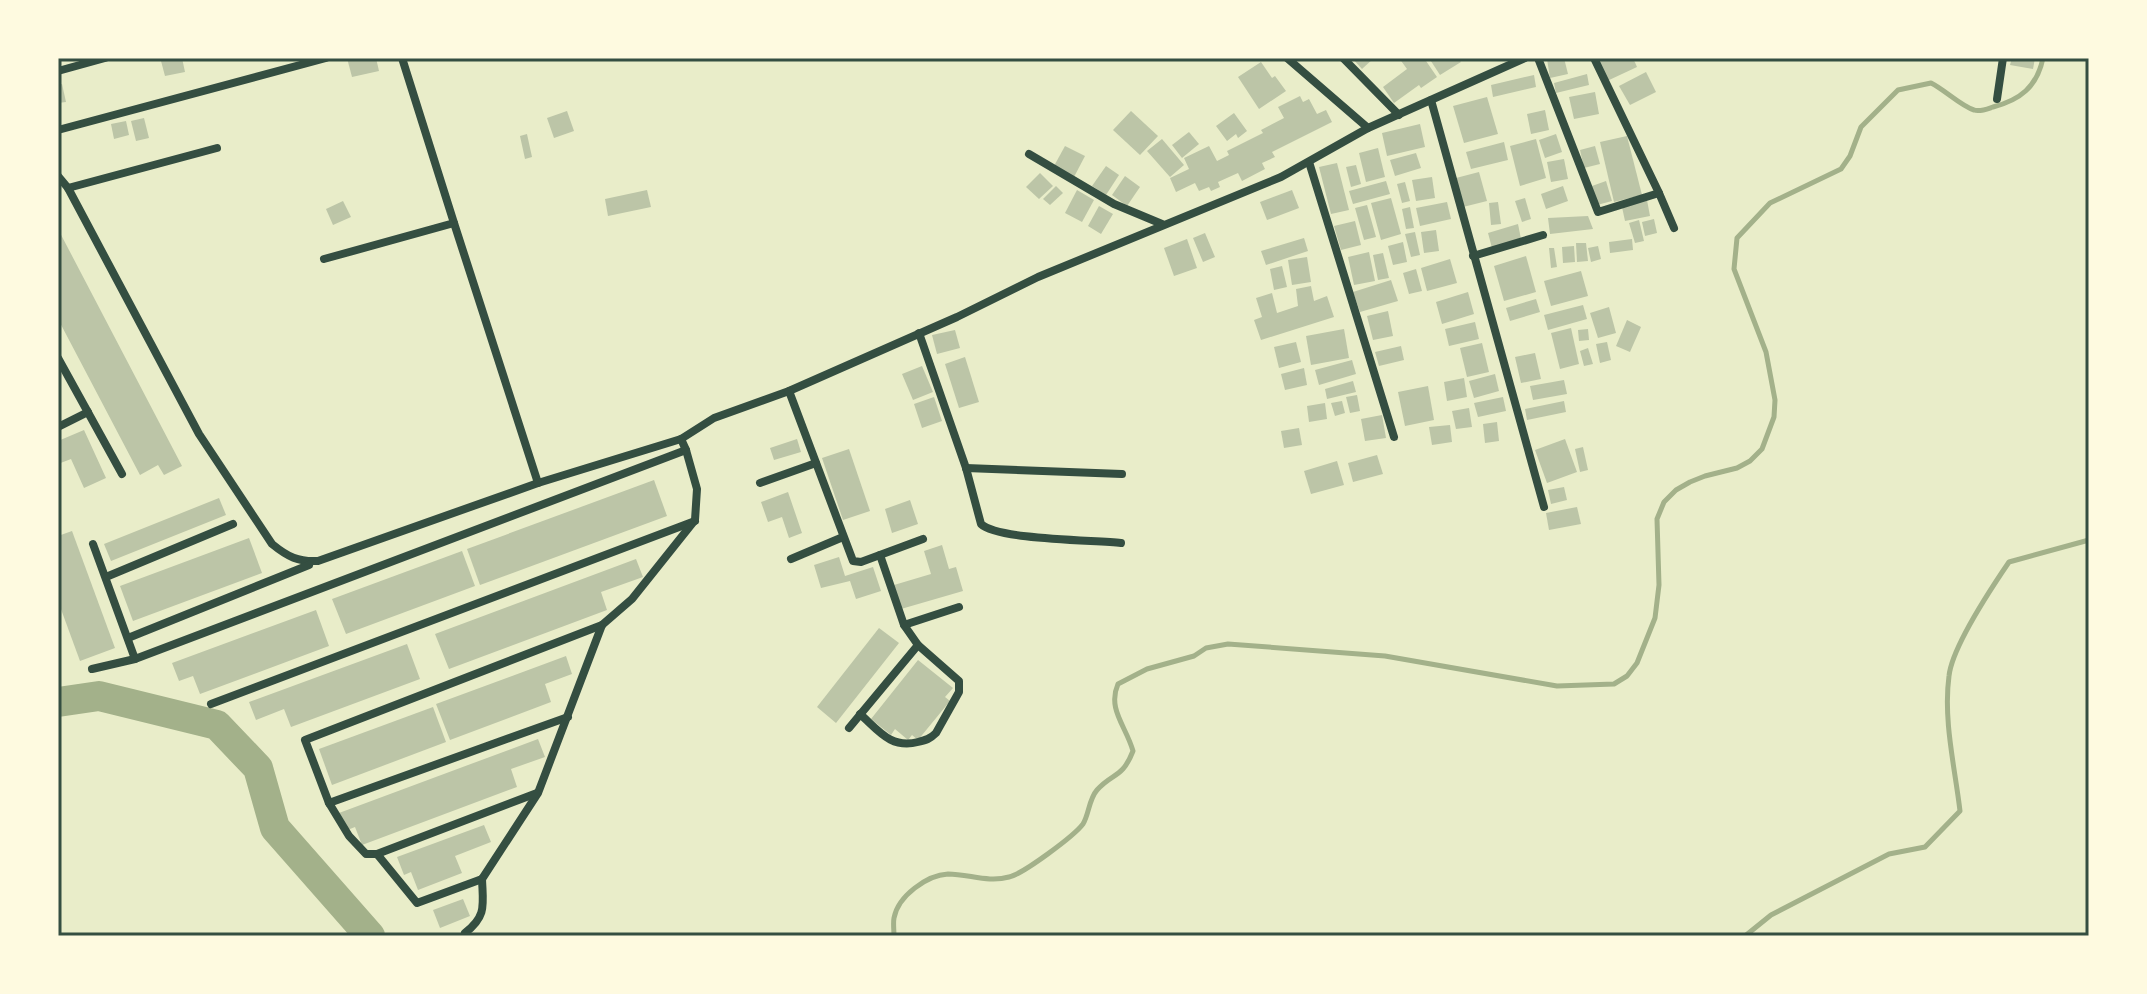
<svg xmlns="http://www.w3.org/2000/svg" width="2147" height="994" font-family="'Roboto Serif',serif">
<rect width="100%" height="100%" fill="#e9edc9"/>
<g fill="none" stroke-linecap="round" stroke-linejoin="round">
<!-- stream -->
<g stroke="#a3b18a" stroke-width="5">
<path d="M894 936C894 930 893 923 894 918 898 896 927 875 948 874 969 874 988 883 1009 877 1023 874 1074 836 1083 824 1089 814 1089 799 1097 790 1113 772 1122 779 1133 751 1126 726 1107 709 1118 684L1147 669 1194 656 1206 648 1228 644 1385 656 1557 686 1614 684 1627 676 1637 663 1655 618 1659 585 1657 519 1664 502 1676 490 1690 482 1705 476 1737 468 1750 461 1762 449 1774 417 1775 400 1766 352 1734 269 1737 238 1770 203 1841 169 1850 156 1861 127 1898 90 1931 83C1945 90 1961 106 1974 110 1980 112 1987 109 1993 107 2020 100 2037 87 2043 58"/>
<path d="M1745 936 1771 915 1889 854 1925 847 1960 811C1955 768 1943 720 1949 676 1952 647 1992 587 2009 562L2089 540"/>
</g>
<!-- river -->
<polyline stroke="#a3b18a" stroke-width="30" points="58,702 99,696 217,725 258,768 275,828 370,936"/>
</g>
<!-- building -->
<g fill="#bcc5a7">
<polygon points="176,58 182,58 185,72 165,76 161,61"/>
<polygon points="347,58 376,58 379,71 352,77"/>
<polygon points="1352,58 1374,58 1362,69"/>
<polygon points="1399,58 1424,58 1437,77 1421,88 1419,85 1394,103 1383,87 1407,69"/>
<polygon points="1429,58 1458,58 1461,62 1440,75"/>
<polygon points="1564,58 1568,74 1550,78 1547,59"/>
<polygon points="1597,58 1633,58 1637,67 1607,81"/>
<polygon points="2012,58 2035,58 2033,69 2010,65"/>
<polygon points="1261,62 1272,78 1275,76 1286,91 1259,109 1238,77"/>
<polygon points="1646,72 1656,92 1630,105 1619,86"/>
<polygon points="1587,74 1589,85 1556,93 1554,83"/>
<polygon points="1534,75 1536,87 1493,97 1491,85"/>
<polygon points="62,84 66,102 58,103 58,85"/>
<polygon points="1595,92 1599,114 1574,119 1569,97"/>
<polygon points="1300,96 1303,102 1309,99 1317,114 1326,110 1332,122 1272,152 1275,157 1262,163 1265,169 1242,181 1238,173 1218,182 1220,187 1211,191 1209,187 1199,191 1195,183 1176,192 1170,178 1189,169 1184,158 1209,146 1217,161 1229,155 1227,151 1263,133 1261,130 1284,118 1278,107"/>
<polygon points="1487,97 1498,134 1464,143 1453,106"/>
<polygon points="1545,110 1549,130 1531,134 1527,114"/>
<polygon points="567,111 574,131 554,138 547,118"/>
<polygon points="1131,111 1158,136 1140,155 1113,130"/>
<polygon points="1234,113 1247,131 1238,138 1236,134 1227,141 1216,126"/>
<polygon points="144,118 149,138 136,141 131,121"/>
<polygon points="126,121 129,135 114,139 111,124"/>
<polygon points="1420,124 1425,147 1387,156 1382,133"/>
<polygon points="1189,132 1199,144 1182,158 1172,145"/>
<polygon points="527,134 532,157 525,159 520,136"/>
<polygon points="1556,134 1562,152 1545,158 1539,140"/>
<polygon points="1627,136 1642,195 1614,202 1600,142"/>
<polygon points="1162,139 1184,165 1170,177 1147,151"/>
<polygon points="1536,139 1546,178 1520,186 1510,146"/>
<polygon points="1504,142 1508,160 1471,169 1466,152"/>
<polygon points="1065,146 1085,156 1074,177 1054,166"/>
<polygon points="1595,146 1600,164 1584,168 1580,150"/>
<polygon points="1378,148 1385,177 1366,182 1359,153"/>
<polygon points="1416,153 1421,168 1395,176 1390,160"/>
<polygon points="1564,159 1568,179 1551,182 1547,162"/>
<polygon points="1337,163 1349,210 1331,214 1319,167"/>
<polygon points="1356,165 1361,184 1351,187 1346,167"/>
<polygon points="1106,166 1119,175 1106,195 1092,186"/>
<polygon points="1479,172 1487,201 1463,207 1456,178"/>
<polygon points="1040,173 1053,186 1039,199 1026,187"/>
<polygon points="1125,176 1140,187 1127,206 1112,195"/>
<polygon points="1432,177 1435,198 1416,201 1412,180"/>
<polygon points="1386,181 1390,194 1353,204 1349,191"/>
<polygon points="1606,181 1612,201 1597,205 1592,186"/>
<polygon points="1405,182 1410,201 1402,203 1397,184"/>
<polygon points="1056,186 1063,193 1050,205 1043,199"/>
<polygon points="1563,186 1568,201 1546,209 1541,194"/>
<polygon points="647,190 651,207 608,216 605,199"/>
<polygon points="1077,190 1094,200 1082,222 1065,213"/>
<polygon points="1292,190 1299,208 1267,220 1260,202"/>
<polygon points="1391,198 1401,234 1381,240 1371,203"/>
<polygon points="1525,198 1531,219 1522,222 1515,201"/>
<polygon points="1647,200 1650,216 1625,221 1622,207"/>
<polygon points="343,201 351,217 333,225 326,209"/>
<polygon points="1447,202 1451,219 1420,226 1416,208"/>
<polygon points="1498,202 1501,224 1491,225 1489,203"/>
<polygon points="1367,205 1376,237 1364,240 1355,208"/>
<polygon points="1099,206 1113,214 1101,234 1088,226"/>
<polygon points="1410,207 1414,228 1406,229 1402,209"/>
<polygon points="1588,216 1593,229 1550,234 1548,218"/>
<polygon points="1654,219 1657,233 1645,236 1642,222"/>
<polygon points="1639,220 1644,241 1635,243 1629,223"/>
<polygon points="1355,221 1361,245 1341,250 1334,226"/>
<polygon points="1518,224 1521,239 1492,248 1488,233"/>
<polygon points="58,229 182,466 164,475 158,465 140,475 58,319"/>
<polygon points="1436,230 1439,251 1424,253 1421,232"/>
<polygon points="1415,232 1420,255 1411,257 1405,234"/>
<polygon points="1205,233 1215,257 1203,262 1193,238"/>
<polygon points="1304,238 1308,251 1266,265 1261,251"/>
<polygon points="1187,239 1197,268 1174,276 1164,248"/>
<polygon points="1632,239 1633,250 1610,253 1609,242"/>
<polygon points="1403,242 1407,262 1393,265 1388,246"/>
<polygon points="1576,243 1586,243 1588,261 1577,262"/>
<polygon points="1574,246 1575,262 1563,263 1562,247"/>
<polygon points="1598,246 1601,259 1591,262 1588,248"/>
<polygon points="1549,248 1554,248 1557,267 1551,268"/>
<polygon points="1369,252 1375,281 1354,285 1348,257"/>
<polygon points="1383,253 1389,278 1378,280 1373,255"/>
<polygon points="1526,256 1536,292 1504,301 1494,266"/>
<polygon points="1307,257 1311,282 1292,285 1288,260"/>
<polygon points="1450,259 1457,283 1427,291 1421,268"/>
<polygon points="1282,266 1287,287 1274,290 1270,269"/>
<polygon points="1416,269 1422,291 1409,294 1403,273"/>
<polygon points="1581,271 1588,296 1551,306 1544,281"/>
<polygon points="1391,280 1398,301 1360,312 1353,292"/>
<polygon points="1311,286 1314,301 1327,296 1334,317 1261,340 1254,320 1262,317 1256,298 1272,293 1277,313 1298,306 1296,289"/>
<polygon points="1468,292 1474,314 1442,324 1436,302"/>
<polygon points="1536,299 1540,312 1510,321 1506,308"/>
<polygon points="1583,305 1587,319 1548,330 1544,315"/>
<polygon points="1609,307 1616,333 1598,338 1590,313"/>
<polygon points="1388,311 1393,336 1373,340 1367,316"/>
<polygon points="1627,320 1641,327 1630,352 1616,346"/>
<polygon points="1475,322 1479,339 1449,346 1445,329"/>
<polygon points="1571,328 1579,364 1560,369 1551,333"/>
<polygon points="1344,329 1349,358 1311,365 1306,336"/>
<polygon points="1588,329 1589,340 1579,341 1578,330"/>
<polygon points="955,330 960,348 937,354 932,335"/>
<polygon points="1296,342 1301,362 1279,368 1274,347"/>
<polygon points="1607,342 1611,360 1600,363 1596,344"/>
<polygon points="1482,343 1489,372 1467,377 1460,348"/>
<polygon points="1401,346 1404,360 1379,366 1375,352"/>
<polygon points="1588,348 1593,364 1584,366 1580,351"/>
<polygon points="1535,353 1541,379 1521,383 1515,357"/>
<polygon points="965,357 979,402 959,408 945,364"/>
<polygon points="1352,360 1356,374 1319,385 1315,370"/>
<polygon points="922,366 933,392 913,400 902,374"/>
<polygon points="1304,368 1307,385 1285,390 1281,374"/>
<polygon points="1495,374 1499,391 1474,398 1469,381"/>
<polygon points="1464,378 1467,397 1447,401 1444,382"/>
<polygon points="1564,380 1567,394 1533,400 1530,386"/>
<polygon points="1353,381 1356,392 1327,399 1325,389"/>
<polygon points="1428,386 1434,420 1405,426 1398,392"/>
<polygon points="1357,395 1360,411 1350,413 1346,397"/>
<polygon points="934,397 942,421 922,428 914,404"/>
<polygon points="1503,397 1506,411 1478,417 1474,403"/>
<polygon points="1342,401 1345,413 1335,416 1331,403"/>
<polygon points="1564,401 1566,412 1527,420 1525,409"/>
<polygon points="1325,403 1327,419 1309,422 1307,406"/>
<polygon points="1469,408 1472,427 1456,429 1452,411"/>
<polygon points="1382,415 1386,438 1365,441 1361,419"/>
<polygon points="1497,422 1499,441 1485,443 1483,424"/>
<polygon points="1450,425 1452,442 1432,445 1429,427"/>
<polygon points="1299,428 1302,445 1284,448 1281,431"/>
<polygon points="84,430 106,478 84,488 71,459 58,464 58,441"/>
<polygon points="797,439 801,452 774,460 770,448"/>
<polygon points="1565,439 1577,472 1547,483 1535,450"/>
<polygon points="1583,447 1588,470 1580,472 1575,449"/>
<polygon points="849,449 870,511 843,520 822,458"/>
<polygon points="1377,455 1383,474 1353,482 1348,463"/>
<polygon points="1337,461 1344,485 1311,494 1304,471"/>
<polygon points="654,480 667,516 480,585 467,549"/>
<polygon points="1564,487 1567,500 1551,504 1548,490"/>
<polygon points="788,492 802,533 789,538 782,517 768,522 761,502"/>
<polygon points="219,498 226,515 111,561 104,544"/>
<polygon points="910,500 918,524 892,533 885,509"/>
<polygon points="1577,507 1581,524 1549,530 1546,513"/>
<polygon points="72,531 115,648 80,661 58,601 58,536"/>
<polygon points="249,538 262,573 133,621 120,586"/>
<polygon points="942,545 949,569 956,567 963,591 901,609 894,585 931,574 924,551"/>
<polygon points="462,551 475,586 346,634 332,599"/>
<polygon points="839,557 845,576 873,567 881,591 856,599 850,581 821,588 814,565"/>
<polygon points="636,559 643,577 601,592 607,610 449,669 435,634"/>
<polygon points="316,610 329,646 200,694 193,676 179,681 172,663"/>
<polygon points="879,628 899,643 836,723 817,707"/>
<polygon points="407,644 420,679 291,727 284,709 256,720 249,702"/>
<polygon points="566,656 572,674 545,684 551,702 450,740 436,704"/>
<polygon points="918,660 953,688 945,697 950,701 918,740 912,735 908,740 895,729 891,735 871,719"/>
<polygon points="433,707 446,742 332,785 319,749"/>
<polygon points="538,739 545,757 511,769 517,787 362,845 355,827 345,831 339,813"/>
<polygon points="484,825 491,842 455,856 462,873 418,890 411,872 404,875 397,857"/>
<polygon points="463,899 470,916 440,928 433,910"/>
</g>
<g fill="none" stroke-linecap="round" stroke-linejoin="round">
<!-- minor -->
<g stroke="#344e41" stroke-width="8">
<polyline points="1287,58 1368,128"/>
<polyline points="1343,58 1399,115"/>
<polyline points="1538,58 1598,212 1659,193 1594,58"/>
<polyline points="58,71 105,58"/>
<polyline points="1997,99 2003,58"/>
<polyline points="1431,100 1544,507"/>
<polyline points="58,130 326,58"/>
<polyline points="1029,154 1114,204 1162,224"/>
<polyline points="1309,162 1394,437"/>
<path d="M58 176 68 188 199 434 272 544C288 557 298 562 318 561L538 483 681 439 714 418 789 391 957 317 1038 277 1281 177 1368 128 1525 58"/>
<polyline points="68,188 217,148"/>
<polyline points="1659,193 1674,228"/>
<polyline points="454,223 538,483"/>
<polyline points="1473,256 1543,235"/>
<polyline points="324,259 454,223 402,58"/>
<path d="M919 333 966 468 981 524C998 540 1092 540 1121 543"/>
<polyline points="58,358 122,474"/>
<polyline points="789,391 853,561 861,562 923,539"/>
<polyline points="58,427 88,412"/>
<polyline points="966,468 1122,474"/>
<polyline points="760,483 816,463"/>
<polyline points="93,544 135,659 686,450"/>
<polyline points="791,559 843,537"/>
<polyline points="106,577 233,524"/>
<polyline points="904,625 959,607"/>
<polyline points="128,638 309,565"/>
<polyline points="92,669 135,659"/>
<polyline points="211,704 695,521"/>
<path d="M860 714C879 731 891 749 918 742 926 740 930 739 936 733L959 692V681L918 645 904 625 880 555"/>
<polyline points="568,717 329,803 305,740 602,625"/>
<polyline points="849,728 918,645"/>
<polyline points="329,803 349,836 366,854 377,854 417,903 482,879 538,793 602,625 632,599 695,520 697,489 686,450 681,439"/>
<polyline points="377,854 537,793"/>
<path d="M465 933C487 916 483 905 482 879"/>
</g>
</g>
<!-- border -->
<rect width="2147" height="994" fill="none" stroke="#fefae0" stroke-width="120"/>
<rect x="60" y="60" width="2027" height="874" fill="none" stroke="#344e41" stroke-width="3"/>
</svg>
